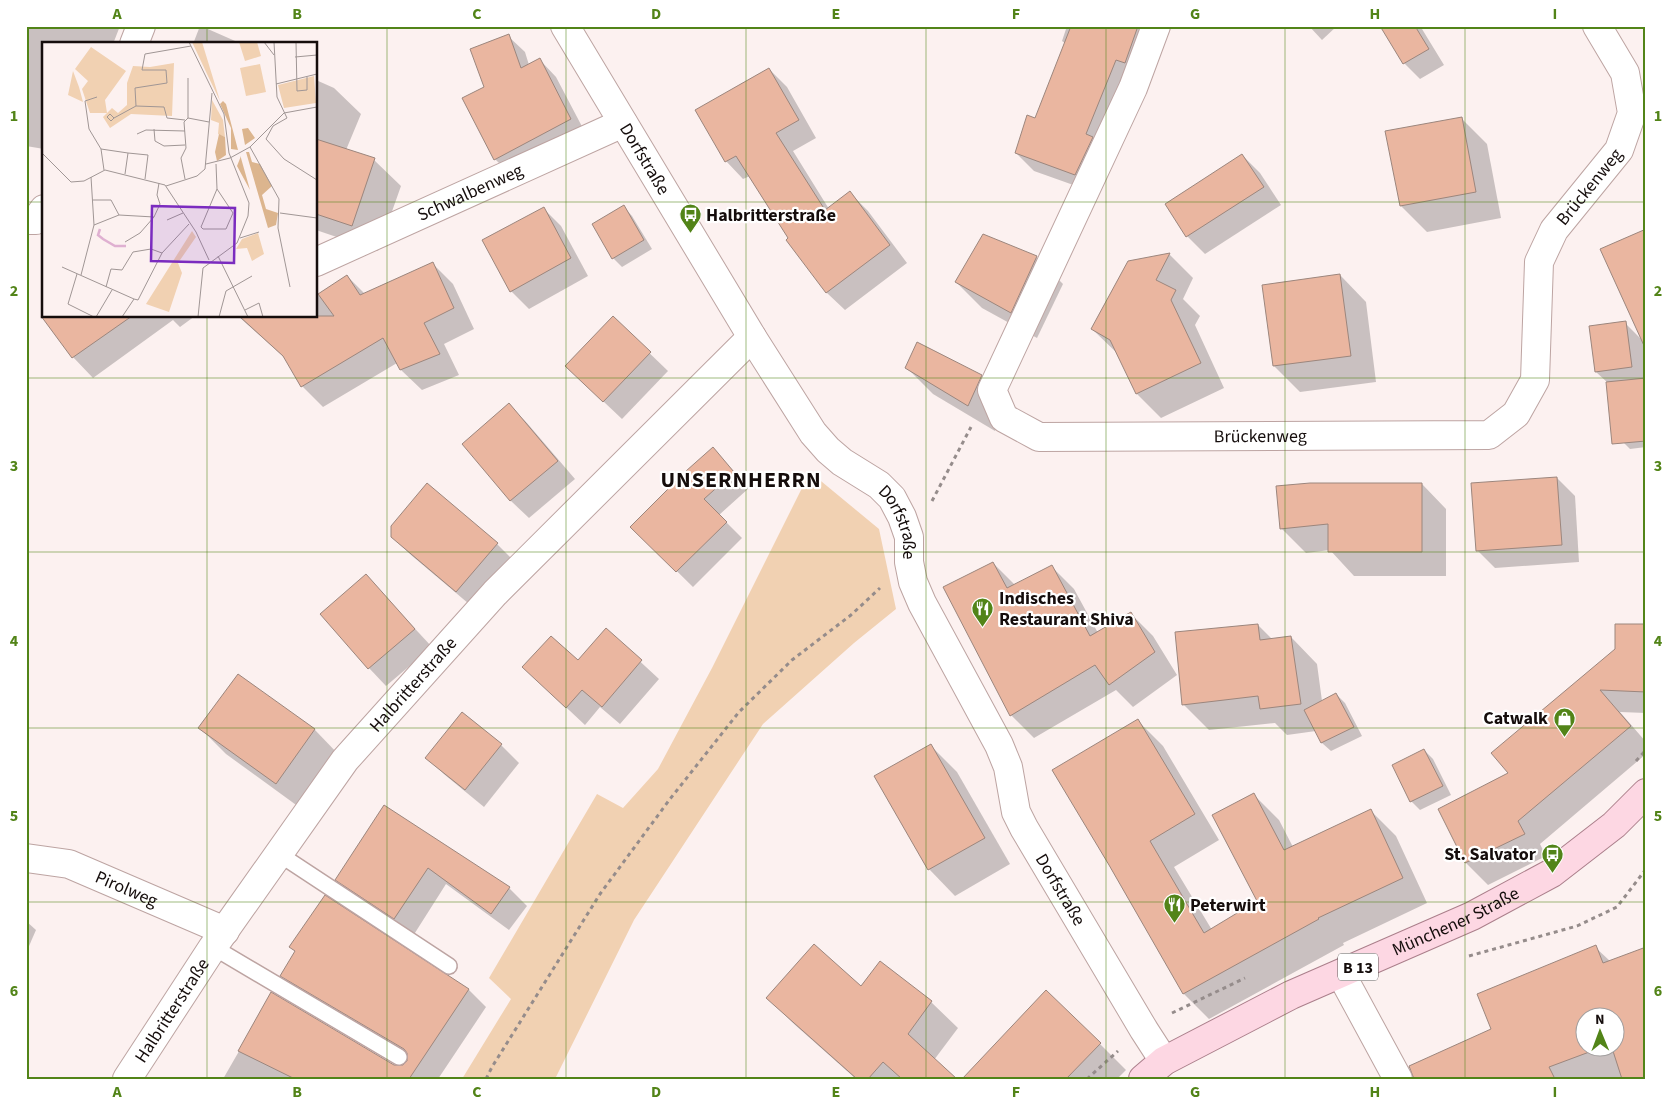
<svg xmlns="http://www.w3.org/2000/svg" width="1672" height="1105" font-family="'Source Sans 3',sans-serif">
<rect width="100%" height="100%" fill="#fcf1f0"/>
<!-- green -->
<polygon fill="#f1d1b2" points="810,472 879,529 896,609 854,643 763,724 634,920 555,1079 462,1079 511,999 489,978 597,794 623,808 658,769 712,668"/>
<!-- shadow -->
<g fill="#0003" fill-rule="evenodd">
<polygon points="26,26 120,26 113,44 44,44 44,149 26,146"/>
<polygon points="200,26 201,26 242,44 193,44"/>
<polygon points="1067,26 1162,26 1093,192 1034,171 1016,153 1036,120 1066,44 1062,41"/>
<polygon points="1309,26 1337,26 1322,40"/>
<polygon points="1381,26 1425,26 1422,29 1444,65 1420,79 1404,63"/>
<polygon points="508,36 525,52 529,65 540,60 556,77 587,136 511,175 495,159 486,87"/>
<polygon points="769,69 787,87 816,138 793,151 829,209 850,193 868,211 907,263 845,310 827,293 788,240 790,238 750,176 743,179 726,161"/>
<polygon points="316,80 334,88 361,114 346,150 374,160 401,186 378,251 316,230"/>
<polygon points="1461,118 1487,144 1501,218 1427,232 1401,206 1386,132"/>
<polygon points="1242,155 1260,173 1281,205 1205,254 1187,236 1166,205"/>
<polygon points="624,207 632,216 652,249 622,267 613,258"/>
<polygon points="543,208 561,226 588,276 529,309 511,291"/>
<polygon points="983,236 1036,257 1063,284 1037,338 982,308 956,282"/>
<polygon points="1169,254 1193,278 1183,299 1200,316 1195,325 1224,388 1161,418 1137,394 1118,354 1092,329"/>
<polygon points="433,264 453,284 474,329 444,344 459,375 422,390 401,370 397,363 323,407 302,386 287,360 238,316 316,316 316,297 347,276 365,294"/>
<polygon points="1340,275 1366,302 1376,382 1300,392 1274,366"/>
<polygon points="49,316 195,316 180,327 173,320 93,378 73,357"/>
<polygon points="613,318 668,371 622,419 585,384"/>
<polygon points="1625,323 1643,341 1646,361 1646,447 1630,449 1612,431 1608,383 1596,372"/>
<polygon points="906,367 981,376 1007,403 995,431 933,394"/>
<polygon points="509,405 527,423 575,479 529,518 511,501 463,444"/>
<polygon points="713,449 749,488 719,515 742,538 693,587 632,527"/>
<polygon points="1557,478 1575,496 1579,562 1495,568 1477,550"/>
<polygon points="1422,484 1446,509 1446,576 1354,576 1330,550 1306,553 1281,528"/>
<polygon points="427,485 497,544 515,562 475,609 411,555 392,537"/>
<polygon points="993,563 1015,585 1051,566 1074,589 1098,633 1130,613 1153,636 1177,675 1133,707 1116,690 1034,738 1011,715 945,588"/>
<polygon points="366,576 432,647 386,686 369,668"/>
<polygon points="1258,625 1273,640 1291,637 1317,664 1322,701 1336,694 1345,703 1362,736 1331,751 1322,743 1316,731 1287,735 1275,723 1209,730 1183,704"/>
<polygon points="1646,625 1646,713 1620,712 1646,742 1646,754 1540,844 1546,856 1488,885 1466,863 1440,810 1510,774"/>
<polygon points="606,630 659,679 620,724 600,707 585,725 523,667 578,662"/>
<polygon points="238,676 315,730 341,757 303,810 226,754 200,728"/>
<polygon points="1138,721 1163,746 1219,840 1174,867 1212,930 1258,902 1254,795 1279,820 1293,847 1370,810 1396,836 1427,903 1343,943 1344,945 1209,1019 1184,994 1110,865"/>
<polygon points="501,745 519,763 484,807 445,775 427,758"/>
<polygon points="931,746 957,772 1010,864 955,896 929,869 876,777"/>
<polygon points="1424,750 1433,759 1451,795 1420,810 1411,801 1394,765"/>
<polygon points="384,806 509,888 527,906 509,930 446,884 413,936 354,897 337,879"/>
<polygon points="325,897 469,990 486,1007 438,1079 223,1079 272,994 394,1066 400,1068 408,1063 409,1058 299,993 282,976 296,952 290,946"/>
<polygon points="26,921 36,930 26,953"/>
<path d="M1595 947 1611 962 1646 1079H1429ZM1584 1018H1614V1048H1584Z"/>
<polygon points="861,988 931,1002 958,1028 934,1060 955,1079 856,1079 794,1024 768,998"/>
<polygon points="1100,1044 1126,1070 1117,1079 963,1079"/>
</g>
<!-- building -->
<g fill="#eab6a0" stroke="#9c867d">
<polygon points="1071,26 1138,26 1125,63 1116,60 1086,134 1093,137 1075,175 1015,153 1027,115 1035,118"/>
<polygon points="1380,26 1415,26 1429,49 1403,64"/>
<polygon points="509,34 521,68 540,58 571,119 494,160 462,98 484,87 470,49"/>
<polygon points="769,68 799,120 776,133 825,210 850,191 890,245 826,293 786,240 788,238 736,156 725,162 695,110"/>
<polygon points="1462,117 1476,192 1400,206 1385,131"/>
<polygon points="316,139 375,158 352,226 316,214"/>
<polygon points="1242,154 1264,187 1186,237 1165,204"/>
<polygon points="624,205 644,240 612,259 592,224"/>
<polygon points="544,207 571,258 510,292 482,240"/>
<polygon points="1646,229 1646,350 1600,249"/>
<polygon points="983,234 1037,256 1011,313 955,282"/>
<polygon points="1170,253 1156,280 1176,290 1171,300 1201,363 1136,394 1110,340 1091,329 1128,261"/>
<polygon points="433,262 454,308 424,323 440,354 400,370 383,338 301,387 283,356 239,316 334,316 318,294 347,275 360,295"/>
<polygon points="1340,274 1351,356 1273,366 1262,285"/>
<polygon points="41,316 132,316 72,358"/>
<polygon points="613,316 651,352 603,402 565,366"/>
<polygon points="1626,321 1632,367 1595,372 1589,326"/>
<polygon points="917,342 982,375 968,406 905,368"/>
<polygon points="1646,378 1646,441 1612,444 1606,382"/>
<polygon points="509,403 558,461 510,501 462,444"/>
<polygon points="713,447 734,472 704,499 727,522 676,572 630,527 686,471"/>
<polygon points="1557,477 1562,545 1476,551 1471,483"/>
<polygon points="427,483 498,543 456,592 391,537 391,526"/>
<polygon points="1310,483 1422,483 1422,552 1328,552 1328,524 1280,529 1276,486"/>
<polygon points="993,562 1007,588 1052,565 1090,636 1131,612 1155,652 1109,685 1095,665 1010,716 943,587"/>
<polygon points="366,574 415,629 368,669 320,614"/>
<polygon points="1258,624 1260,640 1291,636 1301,704 1260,709 1258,696 1182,705 1175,632"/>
<polygon points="1615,624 1646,624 1646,692 1600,690 1631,726 1518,821 1525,834 1465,863 1438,809 1508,773 1491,753 1615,649"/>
<polygon points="606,628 642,660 602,707 582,690 566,708 522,667 551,636 578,660"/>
<polygon points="238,674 315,729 276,784 198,728"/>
<polygon points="1336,693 1354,727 1321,743 1304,710"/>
<polygon points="462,712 502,744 465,790 425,758"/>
<polygon points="1138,719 1195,814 1150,841 1204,933 1257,901 1212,815 1254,793 1284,850 1371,809 1403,878 1318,918 1319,919 1183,994 1109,865 1052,770"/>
<polygon points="931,744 985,838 928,870 874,776"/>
<polygon points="1424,749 1443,786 1410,802 1392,765"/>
<polygon points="384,805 510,887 491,914 428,868 394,919 335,880"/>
<polygon points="325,895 469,989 409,1079 295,1079 238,1051 271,992 394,1065 403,1065 407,1061 407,1053 404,1049 280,976 295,951 289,947"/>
<polygon points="814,944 861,986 880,961 932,1001 908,1034 957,1079 902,1079 883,1062 868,1079 857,1079 766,998"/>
<polygon points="1596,945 1603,963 1646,947 1646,1079 1622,1079 1612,1048 1614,1048 1614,1018 1584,1018 1584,1048 1600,1048 1549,1067 1555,1079 1414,1079 1409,1066 1491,1029 1477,994"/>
<polygon points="1046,990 1101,1043 1066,1079 962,1079"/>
</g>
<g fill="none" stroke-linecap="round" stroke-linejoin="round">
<defs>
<g id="lane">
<polyline points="279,854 449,966"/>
<polyline points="213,947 399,1057"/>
</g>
<g id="street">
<path id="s1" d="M565 26 752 337 813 433 828 450 842 462 879 485 892 498 902 517 909 537V562L913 582 922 603 999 745 1008 767 1016 812 1024 828 1144 1030 1164 1061"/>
<path id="s2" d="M1156 26 1133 88 992 390 1004 418 1039 437 1489 435 1516 414 1535 380 1539 262 1554 230 1619 150 1632 113 1625 73 1597 26"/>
<polyline points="134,44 141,26"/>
<polyline points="26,220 36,220 44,209"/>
<path id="s3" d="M316 262 623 123"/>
<path id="s4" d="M26 858 69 864 225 931"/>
<polyline points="1341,974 1398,1079"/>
<path id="s5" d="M127 1079 213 947 345 760 495 593 752 337"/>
</g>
<g id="primary">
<path id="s6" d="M1143 1079 1164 1061 1291 995 1472 916 1552 873 1614 825 1646 793"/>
</g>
</defs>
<!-- lane casing -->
<use href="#lane" stroke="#bda4a2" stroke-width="18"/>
<!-- street casing -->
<use href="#street" stroke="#bda4a2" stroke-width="30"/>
<!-- primary casing -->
<use href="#primary" stroke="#ab7f8b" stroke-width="30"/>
<!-- path -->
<g stroke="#958c8b" stroke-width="3" stroke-dasharray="4 4" stroke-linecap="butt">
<polyline points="932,501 971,427"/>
<polyline points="1636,761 1646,750"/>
<polyline points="1469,956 1577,926 1617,907 1646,869"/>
<polyline points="1172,1013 1245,978"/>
<polyline points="486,1079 492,1067 600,894 670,799 739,712 792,660 851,615 880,588"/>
<polyline points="1087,1079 1118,1051"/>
</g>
<!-- lane -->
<use href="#lane" stroke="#fff" stroke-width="15"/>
<!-- street -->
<use href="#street" stroke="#fff" stroke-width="28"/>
<!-- primary -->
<use href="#primary" stroke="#fdd7e3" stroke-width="28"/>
</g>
<!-- grid -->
<path fill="none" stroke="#528418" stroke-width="1" stroke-opacity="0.55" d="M207 26V44M387 26V1079M566 26V1079M746 26V1079M926 26V1079M1106 26V1079M1285 26V1079M1465 26V1079M26 202H44M316 202H1646M207 316V1079M26 378H1646M26 552H1646M26 728H1646M26 902H1646"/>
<!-- icons -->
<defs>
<symbol id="bus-pin" viewBox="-11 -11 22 30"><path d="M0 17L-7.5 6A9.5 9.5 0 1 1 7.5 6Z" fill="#528418" stroke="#fff"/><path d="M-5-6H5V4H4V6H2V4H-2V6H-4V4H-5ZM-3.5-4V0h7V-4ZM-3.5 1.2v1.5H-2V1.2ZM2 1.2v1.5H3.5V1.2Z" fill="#fff"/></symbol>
<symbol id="restaurant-pin" viewBox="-11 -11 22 30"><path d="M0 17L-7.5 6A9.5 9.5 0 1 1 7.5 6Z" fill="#528418" stroke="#fff"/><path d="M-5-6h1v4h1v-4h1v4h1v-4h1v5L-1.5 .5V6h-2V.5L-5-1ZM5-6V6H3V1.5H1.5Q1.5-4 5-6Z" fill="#fff"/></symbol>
<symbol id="shop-pin" viewBox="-11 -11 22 30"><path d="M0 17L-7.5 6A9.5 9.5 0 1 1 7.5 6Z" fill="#528418" stroke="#fff"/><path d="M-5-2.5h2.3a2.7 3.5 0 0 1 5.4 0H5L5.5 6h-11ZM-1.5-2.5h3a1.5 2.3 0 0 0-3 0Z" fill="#fff"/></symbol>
</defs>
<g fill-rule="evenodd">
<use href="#bus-pin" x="678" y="202" width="25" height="34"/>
<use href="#restaurant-pin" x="970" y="596" width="25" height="34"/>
<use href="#shop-pin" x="1552" y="706" width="25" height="34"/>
<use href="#bus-pin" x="1540" y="842" width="25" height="34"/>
<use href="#restaurant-pin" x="1162" y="892" width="25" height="34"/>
</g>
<g text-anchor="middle" stroke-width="4.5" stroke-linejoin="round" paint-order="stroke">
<!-- shield labels -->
<rect fill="#fff" stroke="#5b5655" stroke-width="1" x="1338" y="953.5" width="40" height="27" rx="4"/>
<g font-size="16" font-weight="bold" fill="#150d0c">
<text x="1358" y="973">B 13</text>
</g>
<!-- street labels -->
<g font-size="18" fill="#150d0c" stroke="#fff">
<text dy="6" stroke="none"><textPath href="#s1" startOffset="155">Dorfstraße</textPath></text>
<text dy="6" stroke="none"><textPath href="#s2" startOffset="1202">Brückenweg</textPath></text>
<text dy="6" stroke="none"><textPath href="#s3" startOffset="169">Schwalbenweg</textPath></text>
<text dy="6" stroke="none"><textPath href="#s2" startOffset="691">Brückenweg</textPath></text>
<text dy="6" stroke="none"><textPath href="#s1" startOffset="605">Dorfstraße</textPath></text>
<text dy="6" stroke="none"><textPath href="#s5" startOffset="488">Halbritterstraße</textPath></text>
<text dy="6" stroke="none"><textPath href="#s4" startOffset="106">Pirolweg</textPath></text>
<text dy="6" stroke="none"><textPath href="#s1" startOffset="1011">Dorfstraße</textPath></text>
<text dy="6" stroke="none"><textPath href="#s6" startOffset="351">Münchener Straße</textPath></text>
<text dy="6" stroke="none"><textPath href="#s5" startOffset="82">Halbritterstraße</textPath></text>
</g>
<!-- poi labels -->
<g font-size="18" font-weight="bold" fill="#150d0c" stroke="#fff" text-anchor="start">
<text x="706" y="221">Halbritterstraße</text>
<text x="999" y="604">Indisches<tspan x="999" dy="21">Restaurant Shiva</tspan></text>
<text x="1548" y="724" text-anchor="end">Catwalk</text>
<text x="1536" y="860" text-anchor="end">St. Salvator</text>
<text x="1190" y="911">Peterwirt</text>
</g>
<!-- district labels -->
<g font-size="22" font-weight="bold" letter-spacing="1" fill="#150d0c" stroke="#fff">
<text x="741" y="487">UNSERNHERRN</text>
</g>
</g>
<!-- overview -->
<g transform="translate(42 42)">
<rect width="275" height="275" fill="#fcf1f0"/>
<path d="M150 0H160L178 59 165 32ZM197 0H215L219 14 203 19ZM49 5 84 29 63 58 65 71 70 66 76 71 85 63V41L91 24 108 25 132 21 130 74 89 72 68 86 61 75 65 71H48L40 47 46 39 33 27ZM218 22 224 50 204 54 198 26ZM31 29 37 45 41 60 26 53ZM272 34 274 61 242 66 236 43ZM170 58 181 78 183 95 176 92 177 81 169 78ZM150 189 154 195 136 221 140 231 127 270 104 262ZM216 191 222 212 210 219 205 206 194 207 200 197Z" fill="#f1d1b2"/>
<path d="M181 59 184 62 196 108 189 107V86L178 62ZM206 86 213 96 203 103 200 87ZM177 92 183 95 184 113 175 119 173 110ZM204 110H207L210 120 218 122 230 144 220 153 224 167 236 171 234 183 226 186ZM199 114V116L208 148 195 124Z" fill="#dcb58e"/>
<path fill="none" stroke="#dfb0d1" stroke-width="2.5" d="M58 187 56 193 61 197 73 204H84"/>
<path fill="none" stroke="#a09695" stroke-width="1" d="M147 0 182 72 187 111 207 161 206 174 195 201 161 226 156 275M222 0 232 13M232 0 235 55 245 76 231 84 224 97 242 117 275 138M254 0 255 49 265 48V35M253 15 275 13M234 42 275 32M55 55 43 59 47 87 59 107 62 128M68 72 72 76 69 79 65 75ZM72 76 94 64M146 76V36M146 76 167 80M143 78 125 76 122 65 94 64 93 46 125 41 124 28H100L103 12 149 4M112 87 113 99 122 104 143 103M95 92 104 88 143 89M208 105 237 157 236 186 248 245M59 107 86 111 83 132M0 111 29 140 42 139 63 128 123 143 154 190 167 218M86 111 106 113 103 137M188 116 208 105 242 71 275 65M164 122 188 116M174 122 175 147 191 171 184 187H161L159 185 175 147M49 135 52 183M143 137 139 116 144 106 142 80 146 76M124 144 155 134 163 127 170 51M51 158H69L77 173M238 171 275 176M125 178 141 171M198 196 217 190M83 200 98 191 112 175M176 214 206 275M20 225 92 257M35 232 26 262 52 275M39 233 52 183 77 173 112 175 118 162 115 153 117 141M64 245 69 227 80 228 91 210 109 207 120 211M203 268 217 261 221 275M54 275 70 248M80 275 92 257 96 258 120 211 147 182M177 275 184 249 210 234"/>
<path fill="#7b2cbf" fill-opacity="0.15" stroke="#7b2cbf" stroke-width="2.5" d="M110 164 193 166 192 221 109 219Z"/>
<rect width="275" height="275" fill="none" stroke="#150d0c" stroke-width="2.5"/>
</g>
<!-- border -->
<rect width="1672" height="1105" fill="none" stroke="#ffffff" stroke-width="55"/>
<!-- north arrow -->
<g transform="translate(1600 1032) rotate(359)"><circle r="24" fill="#ffffff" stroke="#a19e9e"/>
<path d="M0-4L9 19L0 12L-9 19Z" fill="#528418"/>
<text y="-8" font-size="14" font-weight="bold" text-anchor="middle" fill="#150d0c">N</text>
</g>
<rect x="28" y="28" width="1616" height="1050" fill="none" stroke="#528418" stroke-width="2"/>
<g font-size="16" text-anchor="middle" font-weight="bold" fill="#528418">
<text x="117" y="19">A</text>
<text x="297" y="19">B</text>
<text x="477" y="19">C</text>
<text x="656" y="19">D</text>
<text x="836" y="19">E</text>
<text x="1016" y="19">F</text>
<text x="1195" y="19">G</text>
<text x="1375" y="19">H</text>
<text x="1555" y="19">I</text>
<text x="14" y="121">1</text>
<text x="1658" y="121">1</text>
<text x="14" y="296">2</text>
<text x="1658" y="296">2</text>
<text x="14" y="471">3</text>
<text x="1658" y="471">3</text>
<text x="14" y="646">4</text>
<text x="1658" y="646">4</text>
<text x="14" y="821">5</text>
<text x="1658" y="821">5</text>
<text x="14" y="996">6</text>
<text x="1658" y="996">6</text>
<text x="117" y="1097">A</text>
<text x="297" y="1097">B</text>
<text x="477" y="1097">C</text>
<text x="656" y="1097">D</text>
<text x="836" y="1097">E</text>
<text x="1016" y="1097">F</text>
<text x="1195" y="1097">G</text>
<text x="1375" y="1097">H</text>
<text x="1555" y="1097">I</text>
</g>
</svg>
